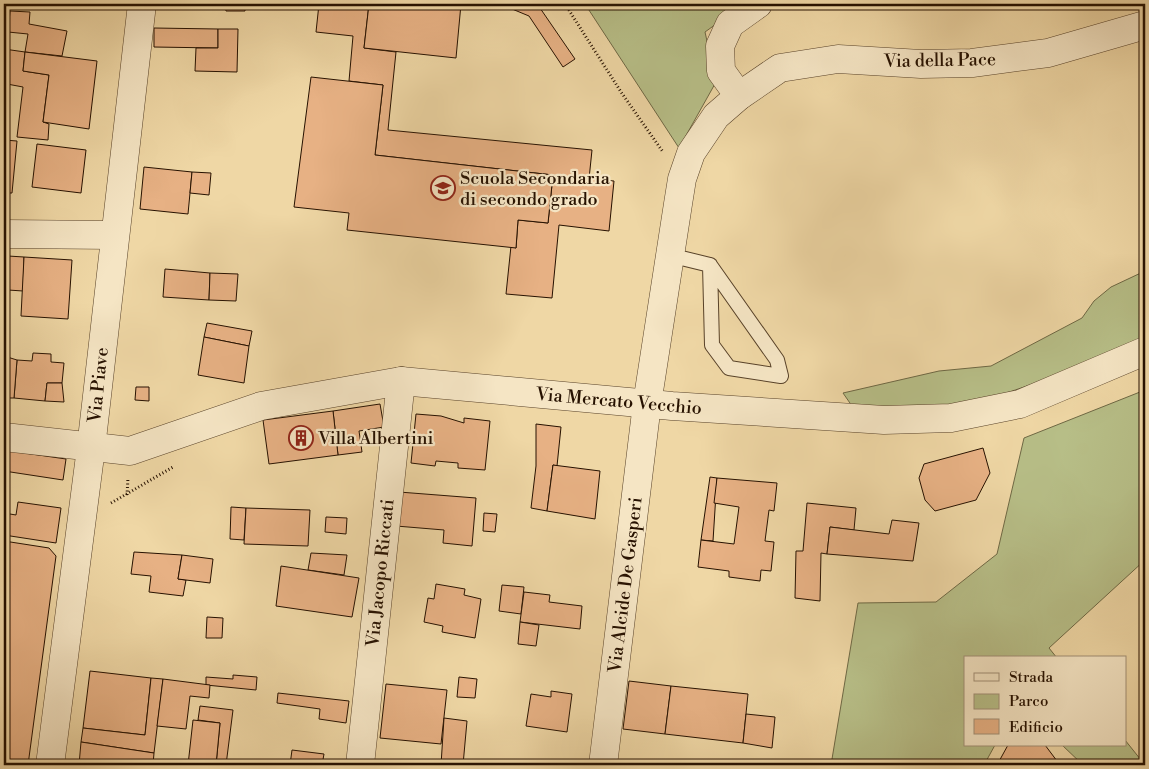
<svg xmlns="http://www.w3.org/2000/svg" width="1149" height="769" font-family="'Libre Bodoni',serif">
<rect width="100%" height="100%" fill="#efd7a5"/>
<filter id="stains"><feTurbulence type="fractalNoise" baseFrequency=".004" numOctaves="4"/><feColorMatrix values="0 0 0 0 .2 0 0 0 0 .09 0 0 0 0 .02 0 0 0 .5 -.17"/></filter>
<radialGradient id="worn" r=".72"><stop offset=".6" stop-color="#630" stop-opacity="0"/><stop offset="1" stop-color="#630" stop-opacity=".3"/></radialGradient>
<!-- green -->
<g fill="#b7be87" stroke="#6e6844">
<polygon points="585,4 744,4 705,32 716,82 679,148"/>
<polygon points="1145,271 1145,339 1053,377 963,408 852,406 843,393 939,371 991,366 1082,318 1094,301 1111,287"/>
<polygon points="1145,390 1145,560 1049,648 1057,658 965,658 965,745 995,745 984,765 831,765 858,603 936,602 997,554 1024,438"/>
<polygon points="1125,740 1145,765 1083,765 1062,745 1125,745"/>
</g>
<!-- building -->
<g fill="#e7b184" stroke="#261100">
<polygon points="225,4 245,4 245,11 226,11"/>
<polygon points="319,4 369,4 364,48 396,52 388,130 592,150 589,179 614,181 609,231 559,225 552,298 506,294 511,246 516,248 518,220 548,223 553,175 375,155 383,85 349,81 353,36 316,32"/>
<polygon points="369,4 461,4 456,58 364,48"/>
<polygon points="500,4 530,4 540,8 575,59 563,67 529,16"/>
<polygon points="10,11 30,12 29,24 67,31 62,56 25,52 28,34 8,32"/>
<polygon points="154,28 218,29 218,48 154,47"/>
<polygon points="218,29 238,29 237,72 195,71 196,48 218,48"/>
<polygon points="4,49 25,52 23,71 49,75 43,122 49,124 48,140 17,137 23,87 7,84 8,73 4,73"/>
<polygon points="25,52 97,61 89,129 43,122 49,75 23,71"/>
<polygon points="311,77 383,85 375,155 553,175 548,223 518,220 516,248 347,230 349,213 294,207"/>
<polygon points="4,140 17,141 12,193 4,193"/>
<polygon points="37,144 86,150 81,193 32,187"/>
<polygon points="144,167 192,172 188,214 140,209"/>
<polygon points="192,172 211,173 209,195 190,193"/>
<rect x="4" y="256" width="4" height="34"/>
<polygon points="8,256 24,257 23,291 8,290"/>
<polygon points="24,257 72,260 68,319 21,316"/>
<polygon points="165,269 210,273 209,300 163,297"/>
<polygon points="210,273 238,274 236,301 209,300"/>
<polygon points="207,323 252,331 249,346 204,337"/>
<polygon points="204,337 249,346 244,383 198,375"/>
<polygon points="33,353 51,354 51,362 64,363 62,383 47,383 45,401 14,398 17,360 32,361"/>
<polygon points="4,356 17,360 14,398 4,398"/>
<polygon points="47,383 62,383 64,402 45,401"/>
<polygon points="136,387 149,387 149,401 135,400"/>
<polygon points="380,404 384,427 359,431 362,452 338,455 333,411"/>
<polygon points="333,411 338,455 269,464 263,420"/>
<polygon points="416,414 441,416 464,423 464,418 490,421 485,470 458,468 458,463 436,461 435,466 411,463"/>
<polygon points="536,424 561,427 557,466 553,465 547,511 531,508 536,466"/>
<polygon points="983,448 990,473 976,500 935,511 925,500 919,478 924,464"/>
<polygon points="4,450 66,459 63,480 4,471"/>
<polygon points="553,465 600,471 595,519 547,511"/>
<polygon points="710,477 717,478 713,541 701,540"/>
<polygon points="717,478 777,483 774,511 769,510 765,541 774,542 771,571 761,570 760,581 729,577 729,571 698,567 701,540 734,544 739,507 714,503"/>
<polygon points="399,492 476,498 472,546 443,543 444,530 396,526"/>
<polygon points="18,502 61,508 56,543 4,535 4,513 16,515"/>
<polygon points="807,503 856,508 854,530 830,527 827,554 821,553 820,601 795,598 796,551 803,551"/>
<polygon points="231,507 246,508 244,540 230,539"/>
<polygon points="246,508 310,510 308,546 244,544"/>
<polygon points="484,513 497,514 495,532 483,531"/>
<polygon points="326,517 347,518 346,534 325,532"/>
<polygon points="892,520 919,523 913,561 827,554 830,527 889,534"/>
<polygon points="4,541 49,548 56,556 28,765 4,765"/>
<polygon points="134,552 182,555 178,579 186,580 183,596 149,592 151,576 131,574"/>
<polygon points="311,553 347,555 344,575 308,570"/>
<polygon points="182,555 213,559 210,583 178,579"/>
<polygon points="281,566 359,578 352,617 276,606"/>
<polygon points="436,584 465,589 464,595 481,599 475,638 442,632 443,626 424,622 428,598 434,599"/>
<polygon points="502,585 524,587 521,614 499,611"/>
<polygon points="524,592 550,595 549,602 582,606 580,629 520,622"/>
<polygon points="207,617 223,618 222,638 206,638"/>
<polygon points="520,622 539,625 536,646 518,644"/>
<polygon points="90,671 151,678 145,735 83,728"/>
<polygon points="233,675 257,677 256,690 206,685 206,677 233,679"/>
<polygon points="459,677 477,679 475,698 457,697"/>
<polygon points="151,678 163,679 154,753 81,742 83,728 145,735"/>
<polygon points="163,679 210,685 209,698 190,696 186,729 157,726"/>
<polygon points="629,681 671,686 665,734 623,729"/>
<polygon points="386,684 447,690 441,744 380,738"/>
<polygon points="671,686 748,694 743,743 665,734"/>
<polygon points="551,691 572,694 567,732 526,726 531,694 551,697"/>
<polygon points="278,693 349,701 346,723 319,719 320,709 277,703"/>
<polygon points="200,706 233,710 226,765 216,765 220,723 198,720"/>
<polygon points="746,714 775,717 772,748 743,743"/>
<polygon points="444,718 467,721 463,765 441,765"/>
<polygon points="193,720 220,723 216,765 188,765"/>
<polygon points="81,742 154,753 153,765 79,765"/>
<polygon points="1008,745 1045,745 1060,765 997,765"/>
<polygon points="292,750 324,754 322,765 290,765"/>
</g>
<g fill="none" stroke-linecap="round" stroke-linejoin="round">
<defs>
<polyline id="service" points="669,255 710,265 712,345 729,368 781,376 777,360 710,265"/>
<g id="minor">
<polyline points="739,96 721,71 720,46 730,24 758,4"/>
<polyline points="4,234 114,235"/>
<polyline points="4,437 130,451 261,406 401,381 672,406 884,420 951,418 1020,404 1145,351"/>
<polyline points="50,765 91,448 142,4"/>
<polyline points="360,765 401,381"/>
<polyline points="603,765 647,404 678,204 682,179 691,153 716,116 739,96 780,68 838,59 921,64 972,63 1048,53 1145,25"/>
</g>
</defs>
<!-- service casing -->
<use href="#service" stroke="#584229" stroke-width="16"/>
<!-- minor casing -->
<use href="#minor" stroke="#584229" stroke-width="29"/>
<!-- path -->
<g stroke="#261100" stroke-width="3" stroke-dasharray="1 2.5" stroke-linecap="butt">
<polyline points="565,4 621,92 663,152"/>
<polyline points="127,495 128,478"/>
<polyline points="111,503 173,467"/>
</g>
<!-- service -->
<use href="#service" stroke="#f5e5c4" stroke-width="14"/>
<!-- minor -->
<use href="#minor" stroke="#f5e5c4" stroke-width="28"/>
</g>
<!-- icons -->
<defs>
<symbol id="school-ring" viewBox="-11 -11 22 22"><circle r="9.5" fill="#f5e5c4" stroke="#8f2418" stroke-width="1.5"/><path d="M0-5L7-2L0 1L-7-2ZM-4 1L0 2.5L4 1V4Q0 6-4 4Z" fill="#8f2418"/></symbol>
<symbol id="building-ring" viewBox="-11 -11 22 22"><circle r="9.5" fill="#f5e5c4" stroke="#8f2418" stroke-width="1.5"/><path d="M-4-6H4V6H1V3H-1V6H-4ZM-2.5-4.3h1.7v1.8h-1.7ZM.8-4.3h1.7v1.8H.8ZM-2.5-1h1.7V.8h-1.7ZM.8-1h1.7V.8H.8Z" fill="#8f2418"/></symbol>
</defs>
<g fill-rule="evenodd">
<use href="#school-ring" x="429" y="174" width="28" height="28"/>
<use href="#building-ring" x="287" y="424" width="28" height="28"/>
</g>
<g text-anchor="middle" stroke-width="4.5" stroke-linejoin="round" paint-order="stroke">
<!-- street labels -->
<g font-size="18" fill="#261100" stroke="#f5e5c4">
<text transform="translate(940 60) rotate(-1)" y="6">Via della Pace</text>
<text transform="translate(98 385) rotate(-84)" y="6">Via Piave</text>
<text transform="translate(619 401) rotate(5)" y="6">Via Mercato Vecchio</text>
<text transform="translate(380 573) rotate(-84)" y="6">Via Jacopo Riccati</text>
<text transform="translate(625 585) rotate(-83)" y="6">Via Alcide De Gasperi</text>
</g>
<!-- poi labels -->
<g font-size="18" fill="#261100" stroke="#f5e5c4" text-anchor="start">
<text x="460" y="184">Scuola Secondaria<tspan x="460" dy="21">di secondo grado</tspan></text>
<text x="318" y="444">Villa Albertini</text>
</g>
</g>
<!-- margin -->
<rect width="1149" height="769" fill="none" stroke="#efd7a5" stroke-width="20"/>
<rect x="5" y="5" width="1139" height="759" fill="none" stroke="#261100" stroke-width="2.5"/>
<rect x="10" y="10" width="1129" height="749" fill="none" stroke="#261100"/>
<!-- legend -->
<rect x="964" y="656" width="162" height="90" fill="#f5e5c4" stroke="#a29076"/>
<rect x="974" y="673" width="25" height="8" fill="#f5e5c4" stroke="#a29076"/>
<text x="1009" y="682" font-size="15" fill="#261100">Strada</text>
<rect x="974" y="694" width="25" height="15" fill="#b7be87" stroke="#a29076"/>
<text x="1009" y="706" font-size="15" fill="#261100">Parco</text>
<rect x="974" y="719" width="25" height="15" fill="#e7b184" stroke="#a29076"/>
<text x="1009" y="732" font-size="15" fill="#261100">Edificio</text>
<rect width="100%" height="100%" filter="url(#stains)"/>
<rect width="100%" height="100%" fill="url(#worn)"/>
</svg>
